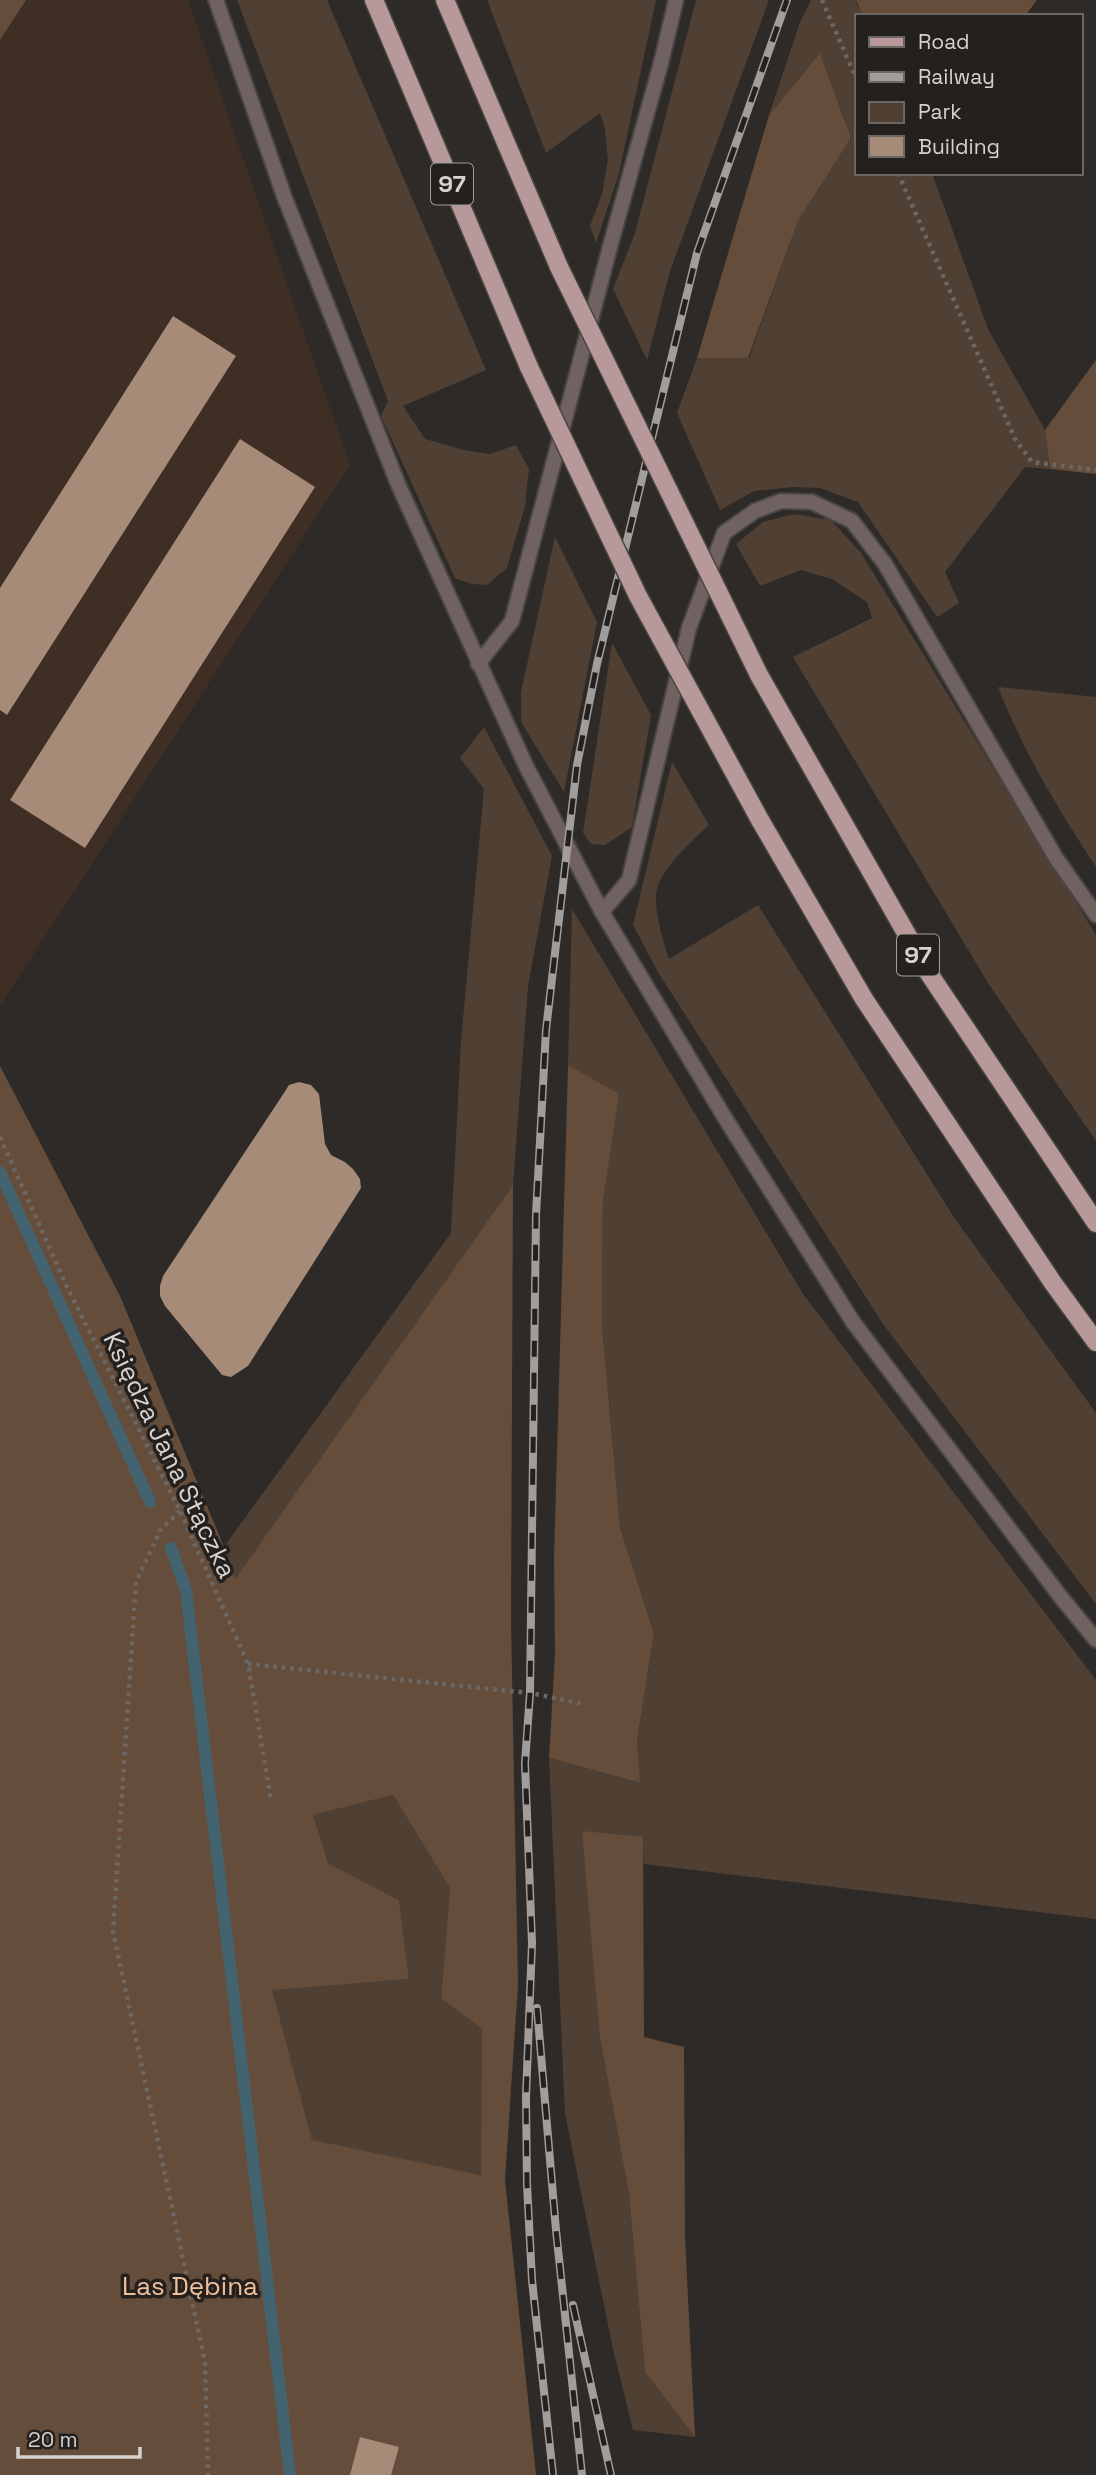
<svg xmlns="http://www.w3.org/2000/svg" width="1096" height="2475" font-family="'Space Grotesk',sans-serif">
<rect width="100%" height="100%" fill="#2e2a27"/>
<!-- commercial -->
<polygon fill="#3f2e24" points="26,0 188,0 350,465 0,1006 0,40"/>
<!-- green -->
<g fill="#504034">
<polygon points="237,0 327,0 486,370 403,406 425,439 464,450 490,454 516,445 529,469 525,506 507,568 487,585 472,584 455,578 381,416 388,401"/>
<polygon points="487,0 656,0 619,173 596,243 590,226 602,194 608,160 605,129 600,113 546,153"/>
<polygon points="696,0 769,0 670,271 647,360 613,289 635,233"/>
<polygon points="811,0 855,0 863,16 856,16 856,173 932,173 988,329 1045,430 1050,469 1025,467 945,572 959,603 937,617 858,502 820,488 793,487 754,491 720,510 677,413 697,358 749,358 798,221 851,138 820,53 769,115 800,22"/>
<polygon points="794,514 831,520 861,553 1096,935 1096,1141 988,983 793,657 872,618 867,602 832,579 801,570 760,586 736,544 763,522"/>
<polygon points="555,537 597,622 564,792 521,722 521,692"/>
<polygon points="612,643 651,715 632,827 605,845 591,844 583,833"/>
<path d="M998 687 1096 697V867C1058 809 1023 751 998 687Z"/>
<polygon points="484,727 552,856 528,986 513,1185 235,1579 224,1547 451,1233 461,1041 484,789 460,758"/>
<path d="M672 762 709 825C693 840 663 866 657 889 653 908 663 941 669 959L758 905 955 1219 1096 1413V1604L883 1324 658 972 633 925Z"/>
<polygon points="572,909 803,1294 1096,1680 1096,1919 644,1864 642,1837 600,2038 629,2194 645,2372 695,2437 633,2430 613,2349 565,2114 549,1758 639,1783 637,1740 654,1634 620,1527 602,1324 603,1201 618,1094 568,1065"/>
<polygon points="393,1795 450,1888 441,1999 482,2029 482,2175 312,2141 271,1989 409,1979 399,1900 328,1863 312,1815"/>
</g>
<!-- forest -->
<g fill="#654d3b" fill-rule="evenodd">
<polygon points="0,0 26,0 0,40"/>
<polygon points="856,0 1037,0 1025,16 863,16"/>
<polygon points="820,53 851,138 798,221 748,358 697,358 769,115"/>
<polygon points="1096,360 1096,474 1050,469 1045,430"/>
<polygon points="568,1065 619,1094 603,1201 602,1324 620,1527 654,1634 637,1740 640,1783 549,1758 555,1653 554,1558"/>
<path d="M0 1066 120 1296 224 1547 235 1579 513 1185 511 1621 518 1985 505 2180 536 2475H0ZM393 1795 450 1888 441 1999 482 2029 481 2175 312 2140 272 1990 409 1979 399 1900 328 1863 313 1815Z"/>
<polygon points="582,1831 643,1837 644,2037 684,2047 685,2238 695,2437 645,2372 629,2194 600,2038"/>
</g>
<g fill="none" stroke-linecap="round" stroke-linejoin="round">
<!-- stream -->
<g stroke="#446371" stroke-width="12">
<polyline points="0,1172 150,1502"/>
<polyline points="171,1548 186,1590 290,2475"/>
</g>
</g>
<!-- building -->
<g fill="#a68b78">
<polygon points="173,316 236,356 7,715 0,710 0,588"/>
<polygon points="240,439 315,487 85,848 10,800"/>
<polygon points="299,1082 311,1085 319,1094 325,1144 331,1155 345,1162 353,1169 360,1179 361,1188 248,1366 231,1377 222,1375 165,1306 160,1296 160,1286 163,1276 280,1099 289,1085"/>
<polygon points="360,2437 399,2447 391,2475 350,2475"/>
</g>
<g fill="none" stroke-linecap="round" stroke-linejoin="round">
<defs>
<g id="minor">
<polyline points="216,0 284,196 398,484 526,766 602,912 725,1118 853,1322 1060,1596 1096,1640"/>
<polyline points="478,664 512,621 611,243 661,63 676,0"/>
<polyline points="602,912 629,880 689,628 724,533 755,511 781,501 812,502 852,521 885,564 1056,858 1096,915"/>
</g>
<g id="primary">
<polyline points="374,0 529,367"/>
<polyline points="445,0 559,267"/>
<polyline points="759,675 930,975 1096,1223"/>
<polyline points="760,820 864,999 1053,1283 1096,1342"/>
</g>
</defs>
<!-- minor casing -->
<use href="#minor" stroke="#494542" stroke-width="18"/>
<!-- primary casing -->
<use href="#primary" stroke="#494542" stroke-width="21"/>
<!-- path -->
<g stroke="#6c6866" stroke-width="4.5" stroke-dasharray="3.5 5" stroke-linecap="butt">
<polyline points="822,0 856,78"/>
<polyline points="898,173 1015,439 1032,462 1096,470"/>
<polyline points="0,1137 67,1287 180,1511 248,1664 271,1800"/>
<polyline points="180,1511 161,1529 136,1582 113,1931 205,2362 208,2475"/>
<polyline points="248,1664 530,1693 584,1704"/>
</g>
<!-- minor -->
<use href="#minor" stroke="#716262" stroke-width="14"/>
<!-- primary -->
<use href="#primary" stroke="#b7999a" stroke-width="18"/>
<defs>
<g id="rail">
<polyline points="537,2008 556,2230 582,2475"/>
<polyline points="573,2305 611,2475"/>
<polyline points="553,2475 532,2280 527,2184 526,2097 532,1943 525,1763 530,1693 536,1215 546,1030 577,765 597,664 697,253 787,0"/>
</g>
</defs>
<!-- rail casing -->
<use href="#rail" stroke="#a19d9b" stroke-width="8"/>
<!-- rail -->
<use href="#rail" stroke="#24201d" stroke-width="5" stroke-dasharray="16" stroke-linecap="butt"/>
<defs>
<g id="primary-bridge">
<polyline points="559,267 759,675"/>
<polyline points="529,367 638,596 760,820"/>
</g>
</defs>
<!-- primary-bridge casing -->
<use href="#primary-bridge" stroke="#494542" stroke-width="21" stroke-linecap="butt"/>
<!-- primary-bridge -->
<use href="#primary-bridge" stroke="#b7999a" stroke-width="18"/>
</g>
<g text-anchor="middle" stroke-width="7" stroke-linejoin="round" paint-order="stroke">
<!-- shield labels -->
<g fill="#24201d" stroke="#a09d9a" stroke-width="2">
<rect x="431" y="163.5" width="42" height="41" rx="5"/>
<rect x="897" y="934.5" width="42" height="41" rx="5"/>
</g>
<g font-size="24" font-weight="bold" fill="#d5d2d0">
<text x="452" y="192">97</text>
<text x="918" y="963">97</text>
</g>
<!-- street labels -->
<g font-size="26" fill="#d5d2d0" stroke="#24201d">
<text transform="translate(170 1455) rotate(64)" y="9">Księdza Jana Stączka</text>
</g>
<!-- park labels -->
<g font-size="26" fill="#f0c09d" stroke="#24201d">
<text x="190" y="2295">Las Dębina</text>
</g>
</g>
<!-- legend -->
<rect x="855" y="14" width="228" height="161" fill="#24201d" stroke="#6b6765" stroke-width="2"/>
<rect x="869" y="37" width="35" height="10" fill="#b7999a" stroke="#6b6765" stroke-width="2"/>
<text x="918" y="49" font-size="21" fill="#d5d2d0">Road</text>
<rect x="869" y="72" width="35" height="10" fill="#a19d9b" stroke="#6b6765" stroke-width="2"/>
<text x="918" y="84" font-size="21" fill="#d5d2d0">Railway</text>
<rect x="869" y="102" width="35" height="21" fill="#504034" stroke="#6b6765" stroke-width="2"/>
<text x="918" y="119" font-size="21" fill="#d5d2d0">Park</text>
<rect x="869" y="136" width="35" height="21" fill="#a68b78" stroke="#6b6765" stroke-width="2"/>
<text x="918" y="154" font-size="21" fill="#d5d2d0">Building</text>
<!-- scale -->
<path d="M18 2447v10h122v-10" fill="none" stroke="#d5d2d0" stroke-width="3.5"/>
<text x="28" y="2447" font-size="21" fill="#d5d2d0" stroke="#24201d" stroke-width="5" paint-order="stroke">20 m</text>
</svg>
